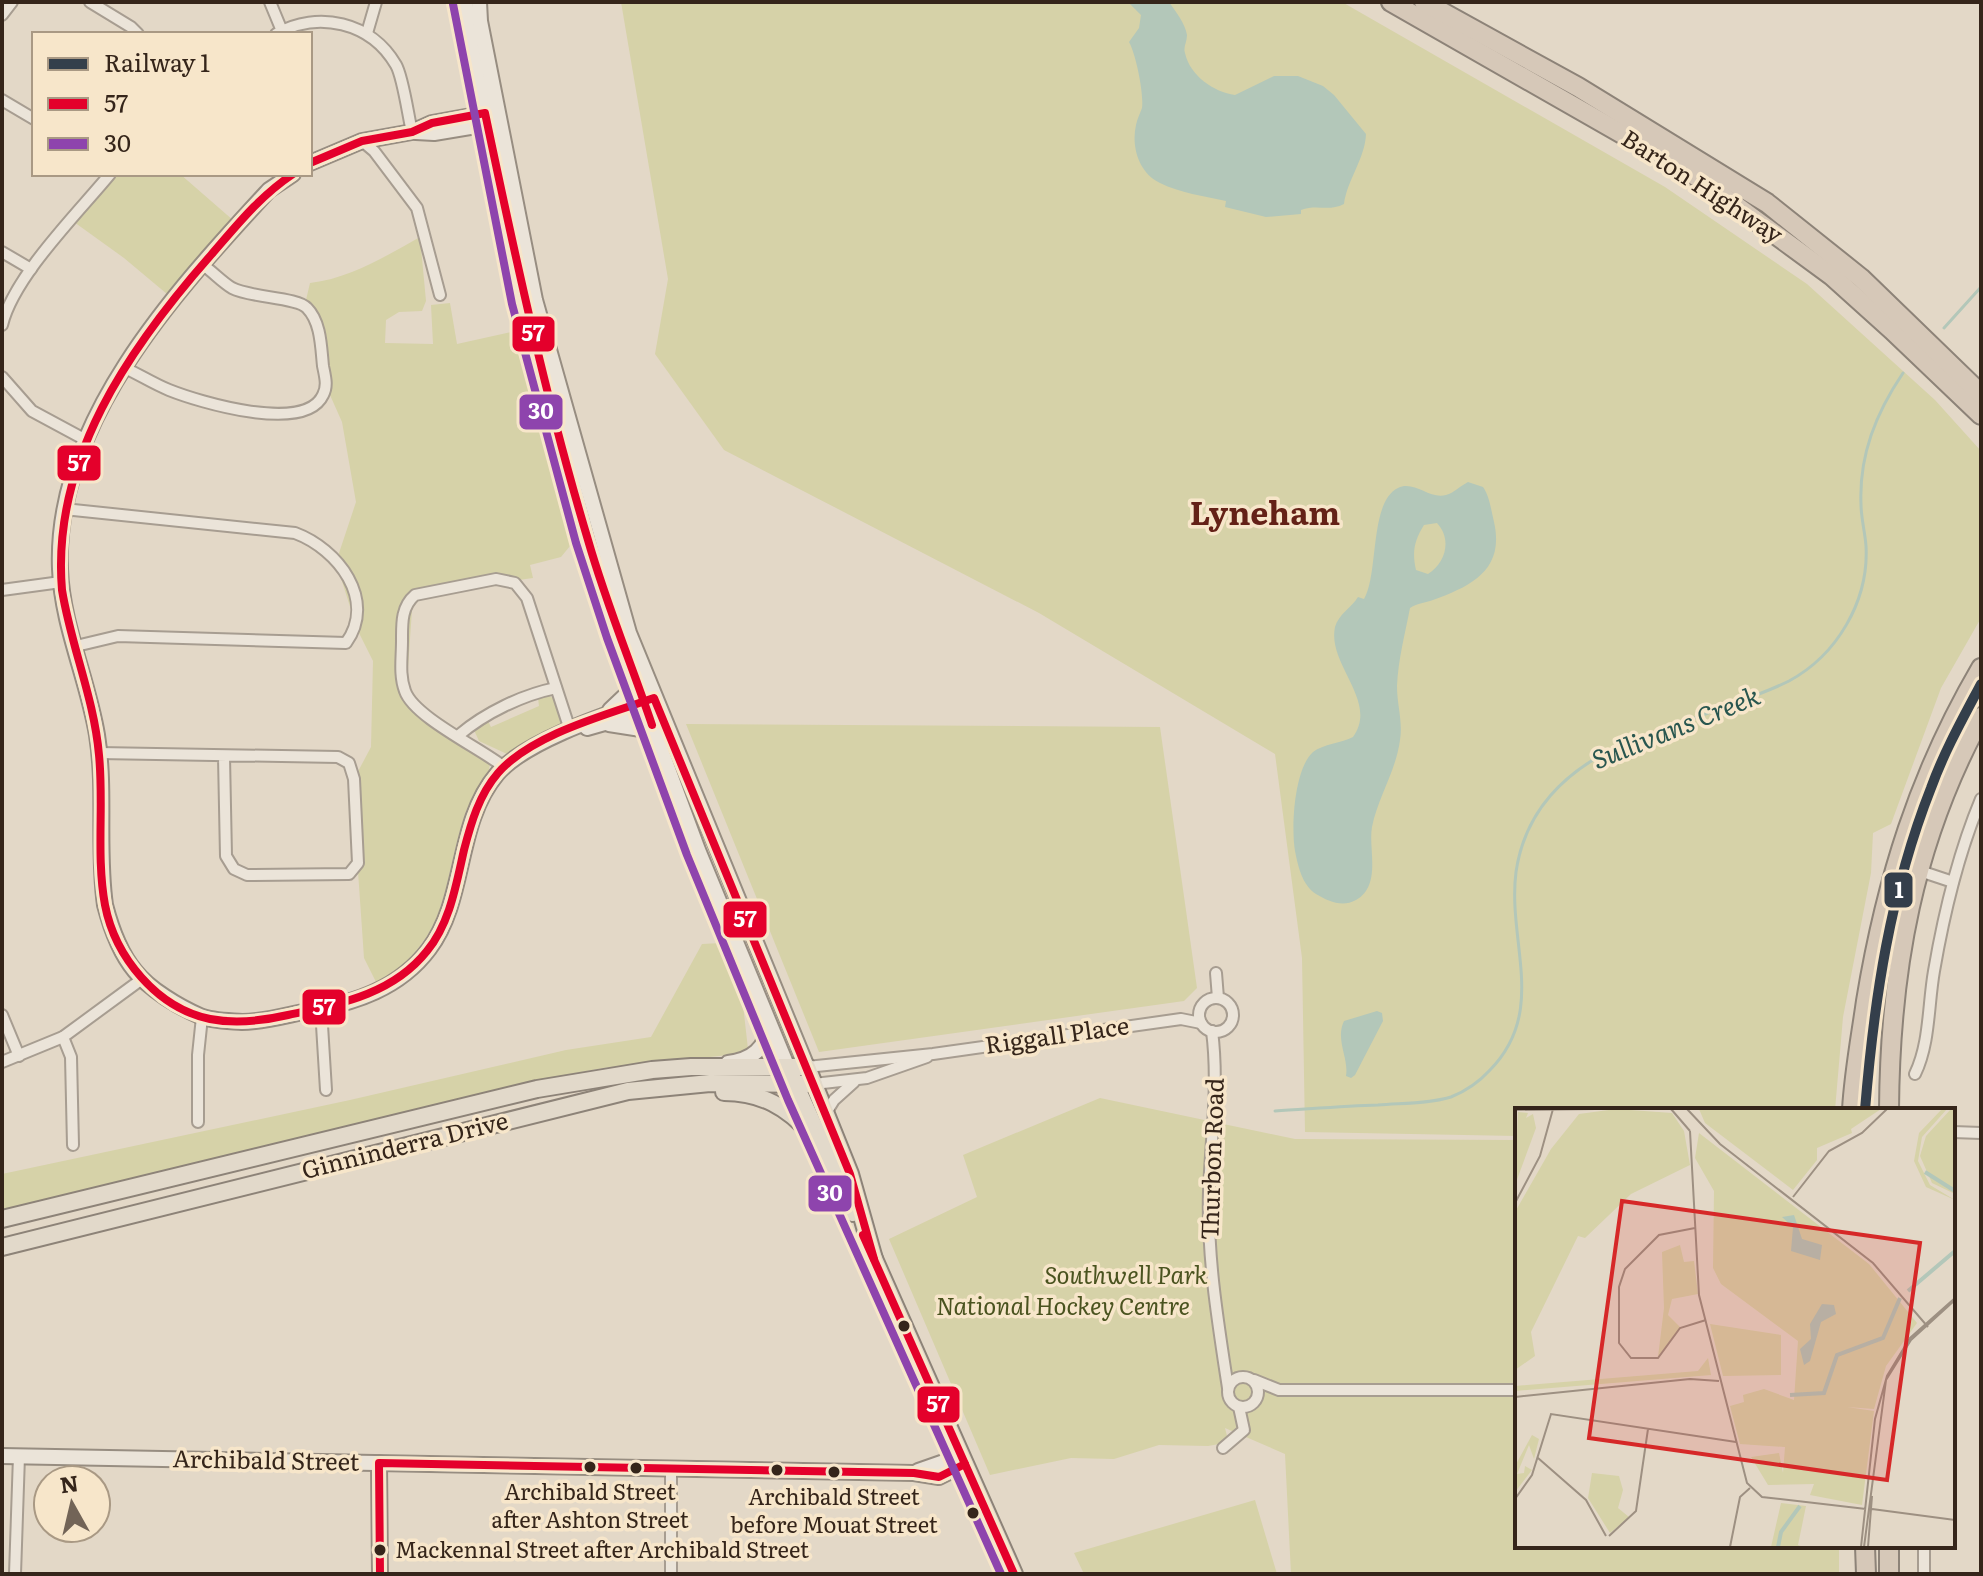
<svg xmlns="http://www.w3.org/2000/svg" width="1983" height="1576" font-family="Literata,serif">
<rect width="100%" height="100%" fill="#e3d8c7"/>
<!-- green -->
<g fill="#d6d2a8">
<polygon points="621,2 1342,2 1665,187 1807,284 1935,400 1981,451 1981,618 1941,688 1891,824 1873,833 1871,873 1843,1017 1835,1110 1517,1110 1517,1136 1305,1132 1302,958 1275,754 1039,613 724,450 655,354 668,279"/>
<polygon points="118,174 180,174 234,221 167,294 124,258 74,222"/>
<path d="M420 237 426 301 422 311 399 312 386 320 385 343 433 344 431 305 450 303 457 344 525 329 579 535 561 557 530 565 533 578 413 595 406 698 490 759C491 782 472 794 465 814 440 890 452 935 377 984L364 958 355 828 354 779 371 747 373 661 357 629 336 562 356 502 342 422 326 386 320 342 306 300 310 283C351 278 384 257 420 237Z"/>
<polygon points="548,695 556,700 563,722 507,754 479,741 474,730 488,721 491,727 539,706 538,698"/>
<polygon points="686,724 1160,727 1197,988 1184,1001 819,1052"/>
<polygon points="721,943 742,996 748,1049 739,1054 603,1068 527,1082 2,1210 2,1174 350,1100 566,1050 651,1037 702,944"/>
<polygon points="1100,1098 1295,1139 1517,1140 1517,1546 1839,1546 1839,1574 1291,1574 1285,1454 1225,1428 1227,1436 1225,1443 1208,1446 1159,1445 1114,1459 1071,1458 990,1475 889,1239 977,1197 963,1155"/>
<polygon points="1255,1500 1277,1574 1084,1574 1074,1553"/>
</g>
<!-- water -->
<g fill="#b3c7b9" fill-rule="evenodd">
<path d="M1128 2H1169C1176 12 1185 23 1187 35 1187 42 1183 47 1185 53 1190 76 1214 92 1235 95L1274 76H1298L1323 86 1334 95 1366 134C1365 159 1347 180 1344 204 1329 212 1317 204 1301 210V214L1266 217 1225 207 1226 201C1204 196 1180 193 1160 183 1139 173 1131 147 1136 125 1137 119 1140 114 1142 108 1144 94 1136 54 1129 42L1139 28 1141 15Z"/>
<path d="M1468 482 1483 487C1490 497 1491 510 1494 522 1505 570 1471 586 1433 600 1425 603 1418 603 1410 608 1405 634 1398 660 1397 686 1397 705 1403 722 1400 740 1396 771 1378 797 1372 827 1368 849 1382 885 1356 900 1342 908 1328 901 1316 894 1302 885 1298 866 1295 851 1291 828 1294 769 1313 752 1323 744 1342 743 1353 737 1379 701 1327 665 1335 627 1338 615 1352 607 1358 597L1364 599C1379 574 1369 502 1398 488 1414 480 1430 500 1446 495 1454 493 1460 486 1468 482ZM1437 523C1452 539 1446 563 1428 574L1416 570C1412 552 1414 541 1424 525Z"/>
<path d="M1377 1011 1382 1013 1383 1021 1355 1075 1351 1078 1346 1076C1349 1058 1335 1040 1344 1021Z"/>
</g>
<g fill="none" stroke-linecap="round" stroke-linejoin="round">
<!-- stream -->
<g stroke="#b3c7b9" stroke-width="3">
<polyline points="1944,328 1981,287"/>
<path d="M1275 1111C1309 1109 1344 1106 1378 1105 1401 1103 1428 1104 1451 1097 1466 1091 1480 1081 1490 1070 1548 1011 1507 942 1516 872 1525 810 1565 772 1618 746 1653 734 1687 721 1721 708 1743 700 1767 692 1789 681 1837 655 1869 601 1866 546 1865 532 1861 518 1861 504 1859 455 1876 413 1903 373"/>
</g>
<defs>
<g id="street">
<polyline points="90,2 131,27 138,34"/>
<polyline points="270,2 282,31"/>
<polyline points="2,15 12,2"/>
<polyline points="367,33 376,2"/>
<path d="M276 34C318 10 371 22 396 65 403 77 408 115 412 132"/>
<polyline points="2,100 34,119"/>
<polyline points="362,141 374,151 417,208 440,295"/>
<polyline points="2,252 31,269"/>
<path d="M2 325C14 276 78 213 110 174"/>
<path d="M125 368C140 375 154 384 169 390 199 402 305 434 323 395 328 386 325 376 323 366 321 347 321 322 307 308 297 297 251 298 232 288 222 282 213 272 203 265"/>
<polyline points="2,377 32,411 84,439"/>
<path d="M64 509 295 533C338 549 377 600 346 643L118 636 76 646"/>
<polyline points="2,590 61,582"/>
<path d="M459 735C485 713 522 695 556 688"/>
<polyline points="99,753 338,757 349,763 354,779 358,863 349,874 247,875 234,869 226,856 224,757"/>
<path d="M504 767C480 748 414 717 405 691 399 675 402 658 402 641 402 624 401 607 415 595L496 579 515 583 527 598 570 730"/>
<polyline points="1917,870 1953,882"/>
<polyline points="1216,973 1218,998"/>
<circle cx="1216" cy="1015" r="17"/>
<polyline points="321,1009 326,1090"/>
<polyline points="2,1015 19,1056"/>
<path d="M1212 1031C1219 1085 1211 1137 1209 1191 1207 1257 1218 1323 1228 1388"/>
<polyline points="63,1037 71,1057 73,1145"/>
<polyline points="2,1062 63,1037 142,979"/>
<polyline points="807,1067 933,1054 1181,1019 1201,1023"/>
<path d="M1915 1074C1930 1043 1928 1005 1934 971 1944 913 1958 854 1981 799"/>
<polyline points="814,1084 867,1078 927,1057"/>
<polyline points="826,1113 834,1100 854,1082"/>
<polyline points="198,1122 198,1055 202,1017"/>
<polyline points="1953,1132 1981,1133"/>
<circle cx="1243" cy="1392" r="15"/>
<polyline points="1254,1380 1279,1390 1517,1390"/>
<polyline points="1223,1448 1244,1430 1239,1407"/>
<polyline points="1924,1546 1924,1574"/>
<polyline points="15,1574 19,1456"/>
<polyline points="671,1574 671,1468"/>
</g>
<g id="secondary">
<polyline points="465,2 485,113 524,301 588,540 618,634 698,850 788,1068"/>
<polyline points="479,2 480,21 535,300 629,633 807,1067"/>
<polyline points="416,132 434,133 494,123"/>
<polyline points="310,163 362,141 412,132 432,123 493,112"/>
<path d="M293 174 269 190C176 291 54 422 60 569 62 625 88 680 97 735 106 791 97 849 105 905 111 928 120 953 135 971 149 989 179 1007 200 1016 211 1021 230 1021 242 1022 264 1022 287 1015 308 1011 355 1003 400 988 429 949 467 898 455 824 497 774 526 740 611 713 654 698"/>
<polyline points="610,710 629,692 635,677"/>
<polyline points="609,724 641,729 658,744"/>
<polyline points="587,728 636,714"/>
<path d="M728 1063C752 1060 766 1049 769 1024"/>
<polyline points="2,1456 914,1473 939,1477 965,1464"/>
<polyline points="379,1463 380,1574"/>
<polyline points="918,1471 961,1456"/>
</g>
<g id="primary">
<polyline points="792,1077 853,1213"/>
<path d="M724 1092C761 1092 788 1107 811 1134"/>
<polyline points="2,1219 537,1089 652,1070 691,1067 807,1067 850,1174 874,1259"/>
<polyline points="2,1247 628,1091 710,1083 814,1084"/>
<polyline points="871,1252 1014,1574"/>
</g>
<g id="highway">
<polyline points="1391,2 1694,175 1832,276 1892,330 1981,415"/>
<polyline points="1424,2 1578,87 1767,203 1861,278 1981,394"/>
<path d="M1852 1110C1854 1073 1861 1037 1866 1001 1886 880 1919 774 1981 668"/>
<path d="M1889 1110C1890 968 1913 842 1981 717"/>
<polyline points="1865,1546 1866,1574"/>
<polyline points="1889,1574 1889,1546"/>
</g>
</defs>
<!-- street casing -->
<use href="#street" stroke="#a79d91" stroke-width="14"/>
<!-- secondary casing -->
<use href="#secondary" stroke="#978d81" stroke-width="18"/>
<!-- primary casing -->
<use href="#primary" stroke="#8d8378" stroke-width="20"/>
<!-- highway casing -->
<use href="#highway" stroke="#8d8378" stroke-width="22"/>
<!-- street -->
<use href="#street" stroke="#ebe4d9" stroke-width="10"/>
<!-- secondary -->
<use href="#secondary" stroke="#ebe4d9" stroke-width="14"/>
<!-- primary -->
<use href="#primary" stroke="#e2d9ca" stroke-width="16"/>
<!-- highway -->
<use href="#highway" stroke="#d6c8b8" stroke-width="18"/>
<defs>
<g id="bus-1">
<path d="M310 163 362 141 412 132 432 123 485 113C515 256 546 400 588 540 606 603 631 663 652 725"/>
<path d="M293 174C260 196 237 225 211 255 129 348 51 460 62 590 71 646 94 698 99 755 104 804 96 856 105 905 115 957 157 1008 210 1019 236 1024 262 1021 288 1015 339 1004 392 995 427 951 450 923 456 885 464 850 471 823 479 795 498 773 532 734 606 715 654 698L850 1174 874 1259"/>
<polyline points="863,1235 1014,1574"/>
<polyline points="380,1574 379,1463 914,1473 939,1477 965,1464"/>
</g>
<polyline id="bus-2" points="453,4 512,304 576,543 607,638 687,855 788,1100 1001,1574"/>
</defs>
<!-- bus-1 casing -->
<use href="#bus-1" stroke="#f7e6ca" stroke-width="14"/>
<!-- bus-2 casing -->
<use href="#bus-2" stroke="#f7e6ca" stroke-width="14"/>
<!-- bus-1 -->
<use href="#bus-1" stroke="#e4002b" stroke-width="8"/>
<!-- bus-2 -->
<use href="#bus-2" stroke="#8e44ad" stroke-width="8"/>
<defs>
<path id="rail-1" d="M1865 1110C1874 1000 1890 892 1931 788 1944 752 1963 718 1981 684"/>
</defs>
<!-- rail-1 casing -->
<use href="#rail-1" stroke="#f7e6ca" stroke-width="16"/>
<!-- rail-1 -->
<use href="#rail-1" stroke="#343f4b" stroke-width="10"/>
</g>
<!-- markers -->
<g fill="#35251a" stroke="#f7e6ca" stroke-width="3">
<circle cx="904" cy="1326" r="7"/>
<circle cx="590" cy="1467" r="7"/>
<circle cx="636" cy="1468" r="7"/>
<circle cx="777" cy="1470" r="7"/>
<circle cx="834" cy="1472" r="7"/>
<circle cx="973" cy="1513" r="7"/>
<circle cx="380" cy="1550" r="7"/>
</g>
<g text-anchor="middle" stroke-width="7" stroke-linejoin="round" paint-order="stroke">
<!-- bus labels -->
<g font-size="22" fill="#35251a" stroke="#f7e6ca">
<text x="590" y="1500">Archibald Street<tspan x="590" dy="28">after Ashton Street</tspan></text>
<text x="834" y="1505">Archibald Street<tspan x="834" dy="28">before Mouat Street</tspan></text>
<text x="395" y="1558" text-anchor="start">Mackennal Street after Archibald Street</text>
</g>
<!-- street labels -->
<g font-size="24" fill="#35251a" stroke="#f7e6ca">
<text transform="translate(1702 187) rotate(33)" y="8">Barton Highway</text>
<text transform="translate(1057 1036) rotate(-8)" y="8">Riggall Place</text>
<text transform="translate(405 1146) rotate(-14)" y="8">Ginninderra Drive</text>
<text transform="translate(1213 1159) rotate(-88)" y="8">Thurbon Road</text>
<text transform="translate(266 1461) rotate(1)" y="8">Archibald Street</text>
</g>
<!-- park labels -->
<g font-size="24" font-style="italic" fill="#4a531f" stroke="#f7e6ca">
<text x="1126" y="1284">Southwell Park</text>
<text x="1063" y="1315">National Hockey Centre</text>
</g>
<!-- water labels -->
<g font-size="26" font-style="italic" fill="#28564f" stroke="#f7e6ca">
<text transform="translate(1676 728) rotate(-22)" y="9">Sullivans Creek</text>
</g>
<!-- district labels -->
<g font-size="32" font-weight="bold" fill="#642117" stroke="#f7e6ca">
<text x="1265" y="525">Lyneham</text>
</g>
</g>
<!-- overview -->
<g transform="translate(1515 1108)">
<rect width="440" height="440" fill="#e3d8c7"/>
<path d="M101 1 157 5 169 23 175 57 116 86 70 130 63 128 16 224 20 248 0 262V104L36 41 64 6ZM184 1H366L336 21 337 25 302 40V52L278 82 190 15ZM427 1H432L407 29 403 53 415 77 440 92 411 79 399 53 404 25ZM436 1H440V86L417 75 405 48 411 28ZM3 4 13 5 11 10 18 6 21 20 0 77ZM184 25 354 156 402 215 371 258 359 301 332 299 359 303 347 397 295 387 299 376 253 377 236 349 264 345 268 365 270 339 225 336 215 298 229 294 228 287 249 281 279 292 283 233 206 176 198 160 199 83 180 50ZM165 137 169 154 179 153 183 186 157 191 153 207 165 219 143 249 149 200 147 144ZM195 216 266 227V267L208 268ZM193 250 196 267 0 283V278L183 263ZM17 327 24 331 19 351 14 337 2 366 9 365 10 358 17 362 0 384V358ZM77 365 104 368 108 382 103 400 114 409 95 425 73 390ZM266 395 291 398 283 437 288 439H256Z" fill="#d6d2a8"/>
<path d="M279 107 287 131 307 137 305 152 276 143 278 119 267 109ZM307 196 319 197 321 206 306 214 295 253 289 257 285 241 296 231 295 216Z" fill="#b3c7b9"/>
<path fill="none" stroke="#b3c7b9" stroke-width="4" d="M410 64 440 83M393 183 440 143M275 287 309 285 322 247 368 230 385 190M263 439 266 424 285 398"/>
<path fill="none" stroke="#9d9082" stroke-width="2" d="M156 1 175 23M172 1 205 36 358 155 413 219M0 2 81 1M175 23 184 187 232 375 247 389 351 401M278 89 314 43 347 25 372 1M0 95 25 48 38 1M180 120 144 127 110 161 104 179V235L116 250H143L165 220 191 212M0 289 175 271 204 273M23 350 71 392 91 428M0 391 17 367 36 306 221 334M357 401 440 412M94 428 121 403 133 321M215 439 225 389 235 380M346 439 360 311 372 268 395 230 440 190M349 439 371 272 396 232 440 192M353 439 357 388"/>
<path fill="#d62828" fill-opacity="0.15" stroke="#d62828" stroke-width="4" d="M107 93 405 135 372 372 74 330Z"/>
<rect width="440" height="440" fill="none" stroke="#35251a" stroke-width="4"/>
</g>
<g stroke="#f7e6ca" stroke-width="3">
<rect x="511" y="315" width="45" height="38" rx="8" fill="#e4002b"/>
<rect x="518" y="393" width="46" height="38" rx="8" fill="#8e44ad"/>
<rect x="56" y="444" width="46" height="38" rx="8" fill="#e4002b"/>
<rect x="1883" y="871" width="31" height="38" rx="8" fill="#343f4b"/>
<rect x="722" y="900" width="46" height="39" rx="8" fill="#e4002b"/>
<rect x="301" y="988" width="46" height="38" rx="8" fill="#e4002b"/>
<rect x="807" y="1174" width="46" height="39" rx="8" fill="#8e44ad"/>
<rect x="916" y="1385" width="45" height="39" rx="8" fill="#e4002b"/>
</g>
<g font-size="22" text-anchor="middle" font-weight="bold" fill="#fff">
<text x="533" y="341">57</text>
<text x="541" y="419">30</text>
<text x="79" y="471">57</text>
<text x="1899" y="898">1</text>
<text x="745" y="927">57</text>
<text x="324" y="1015">57</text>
<text x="830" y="1201">30</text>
<text x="938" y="1412">57</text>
</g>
<!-- border -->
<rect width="1983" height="1576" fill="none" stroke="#35251a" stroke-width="8"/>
<!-- legend -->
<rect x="32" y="32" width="280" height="144" fill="#f7e6ca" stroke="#a99984" stroke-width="2"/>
<rect x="48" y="58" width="40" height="12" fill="#343f4b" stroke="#a99984" stroke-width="2"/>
<text x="104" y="72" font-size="24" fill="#35251a">Railway 1</text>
<rect x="48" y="98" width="40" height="12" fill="#e4002b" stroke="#a99984" stroke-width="2"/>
<text x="104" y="112" font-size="24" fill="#35251a">57</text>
<rect x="48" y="138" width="40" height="12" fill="#8e44ad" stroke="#a99984" stroke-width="2"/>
<text x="104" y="152" font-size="24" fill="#35251a">30</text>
<!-- north arrow -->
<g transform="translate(72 1504) rotate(352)"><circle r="38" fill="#f7e6ca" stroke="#a99984" stroke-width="2"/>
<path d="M0-6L14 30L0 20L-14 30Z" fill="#726457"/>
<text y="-12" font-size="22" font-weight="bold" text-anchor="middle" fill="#35251a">N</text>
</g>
</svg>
